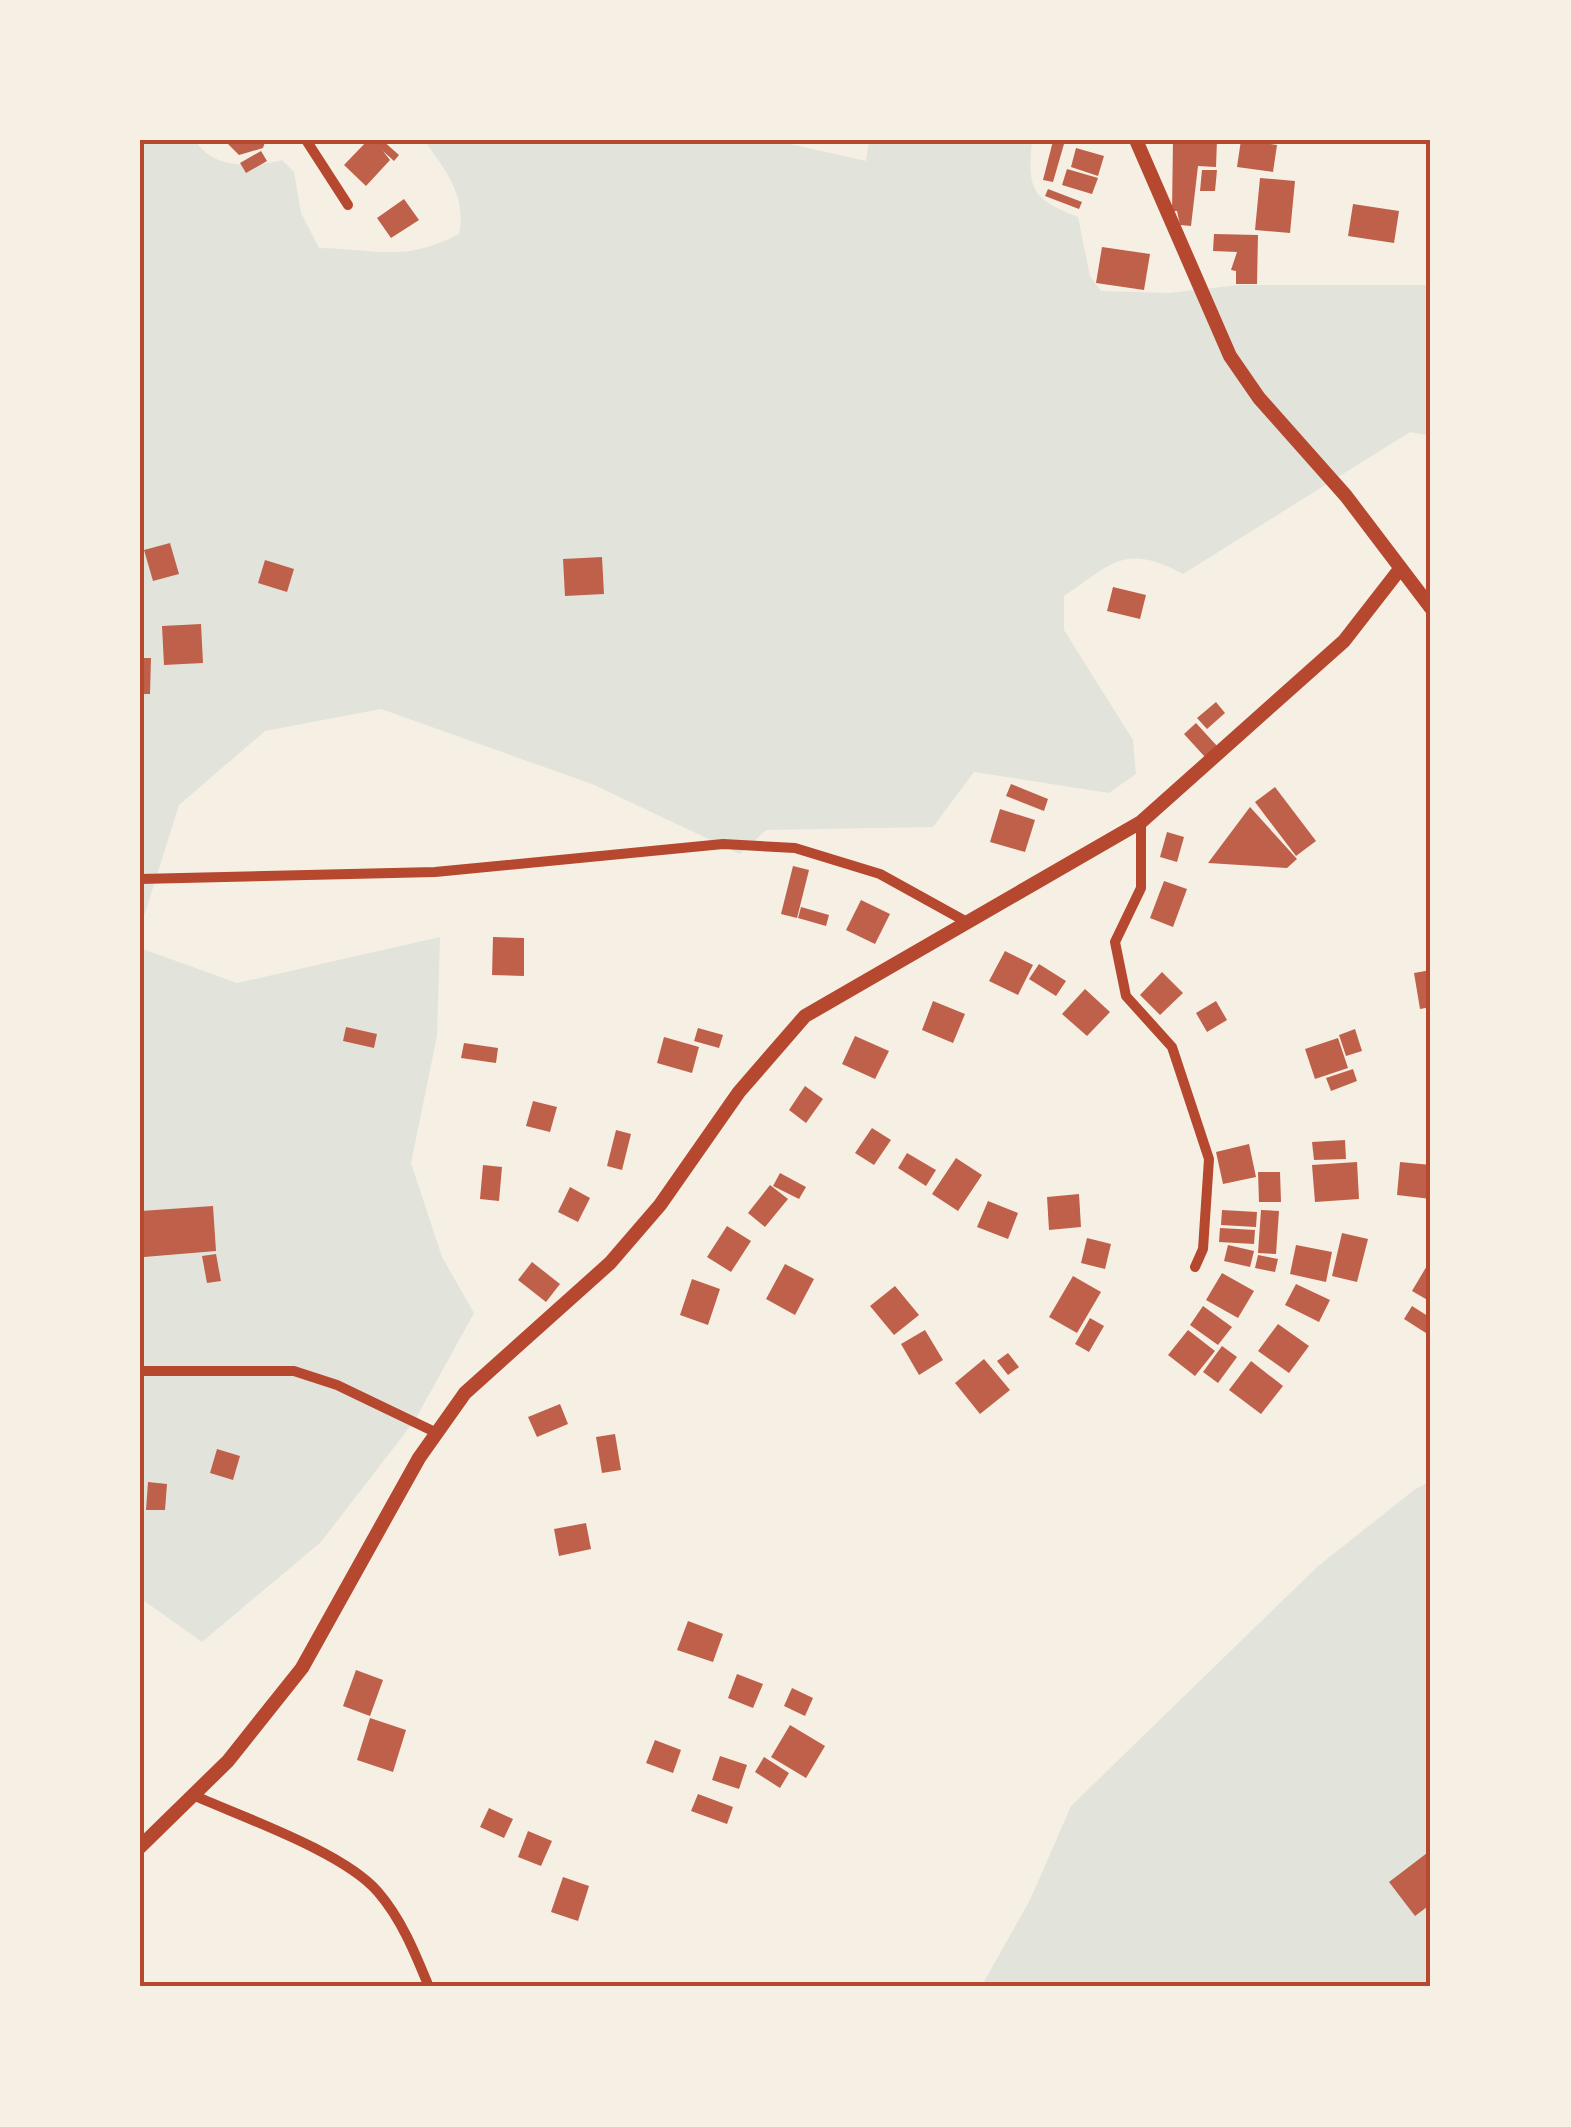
<svg xmlns="http://www.w3.org/2000/svg" width="1571" height="2127" font-family="'PT Sans Narrow',sans-serif">
<rect width="100%" height="100%" fill="#f6efe4"/>
<!-- green -->
<g fill="#e2e4dc">
<path d="M140 140H195C212 169 253 168 282 160L294 172 301 213 319 248C378 249 402 263 459 234 467 195 445 170 424 140H772L866 161 869 140H1032C1027 190 1032 199 1078 217L1090 276 1101 291 1169 293 1238 285H1431V436L1410 432 1183 574C1125 543 1113 563 1064 596V630L1133 740 1136 774 1109 793 974 772 933 827 766 830 740 854 592 784 381 709 265 731 179 805 140 929Z"/>
<polygon points="440,937 437,1036 411,1163 442,1257 474,1313 415,1420 321,1542 202,1642 140,1598 140,948 237,983"/>
<polygon points="1431,1481 1431,1987 981,1987 1030,1900 1071,1806 1317,1567 1414,1490"/>
</g>
<!-- building -->
<g fill="#bf614a">
<polygon points="224,140 264,140 265,142 263,148 239,155"/>
<polygon points="368,140 382,140 399,155 394,161 383,151 390,160 366,186 344,165"/>
<polygon points="1173,140 1217,140 1216,167 1198,166 1191,226 1180,225 1177,211 1172,211"/>
<polygon points="1241,140 1277,145 1273,172 1237,167"/>
<polygon points="1053,141 1064,144 1053,182 1043,180"/>
<polygon points="1076,148 1104,156 1098,176 1071,167"/>
<polygon points="261,151 267,161 246,173 240,163"/>
<polygon points="1067,169 1098,178 1092,194 1062,185"/>
<polygon points="1202,170 1217,170 1215,191 1200,191"/>
<polygon points="1260,178 1295,181 1290,233 1255,230"/>
<polygon points="1048,189 1082,202 1079,209 1045,196"/>
<polygon points="404,199 419,220 391,238 377,218"/>
<polygon points="1353,204 1399,211 1394,243 1348,236"/>
<polygon points="1214,234 1258,235 1257,284 1236,284 1236,271 1231,270 1237,252 1213,251"/>
<polygon points="1102,247 1150,254 1144,290 1096,283"/>
<polygon points="170,543 179,574 153,581 144,550"/>
<polygon points="602,557 604,594 565,596 563,559"/>
<polygon points="265,560 294,569 287,592 258,583"/>
<polygon points="1113,587 1146,595 1140,619 1107,611"/>
<polygon points="201,624 203,663 164,665 162,626"/>
<polygon points="140,658 151,658 150,694 140,694"/>
<polygon points="1216,702 1225,713 1207,729 1197,718"/>
<polygon points="1196,723 1217,746 1205,757 1184,734"/>
<polygon points="1011,784 1048,799 1044,811 1006,796"/>
<polygon points="1275,787 1316,841 1296,856 1255,802"/>
<polygon points="1250,807 1297,859 1287,868 1208,863"/>
<polygon points="1000,809 1035,820 1025,852 990,842"/>
<polygon points="1167,832 1184,837 1177,862 1160,857"/>
<polygon points="793,866 809,870 797,918 781,914"/>
<polygon points="1164,881 1187,889 1173,927 1150,918"/>
<polygon points="861,900 890,914 875,944 846,930"/>
<polygon points="801,907 829,915 826,926 798,918"/>
<polygon points="493,937 524,938 524,976 492,975"/>
<polygon points="1005,951 1033,965 1018,995 989,981"/>
<polygon points="1039,964 1066,981 1056,996 1029,979"/>
<polygon points="1431,970 1431,1007 1420,1009 1414,973"/>
<polygon points="1162,972 1183,993 1160,1015 1140,995"/>
<polygon points="1085,989 1110,1012 1087,1036 1062,1014"/>
<polygon points="933,1001 965,1014 953,1043 922,1030"/>
<polygon points="1216,1001 1227,1020 1207,1032 1196,1013"/>
<polygon points="346,1027 377,1034 374,1048 343,1041"/>
<polygon points="698,1028 723,1035 719,1048 694,1041"/>
<polygon points="1355,1029 1362,1051 1346,1056 1339,1035"/>
<polygon points="855,1036 889,1051 875,1079 842,1064"/>
<polygon points="664,1037 699,1047 692,1073 657,1063"/>
<polygon points="1338,1038 1348,1068 1315,1079 1305,1049"/>
<polygon points="464,1043 498,1048 496,1063 461,1058"/>
<polygon points="1353,1069 1357,1081 1331,1091 1326,1078"/>
<polygon points="805,1086 823,1099 806,1123 789,1110"/>
<polygon points="533,1101 557,1107 550,1132 526,1126"/>
<polygon points="872,1128 891,1140 874,1165 855,1153"/>
<polygon points="616,1130 631,1134 622,1170 607,1166"/>
<polygon points="1345,1140 1346,1159 1314,1160 1312,1142"/>
<polygon points="1249,1144 1256,1177 1223,1184 1216,1152"/>
<polygon points="907,1153 936,1170 926,1186 898,1168"/>
<polygon points="956,1158 982,1175 958,1211 932,1194"/>
<polygon points="1357,1162 1359,1199 1315,1202 1312,1165"/>
<polygon points="1400,1162 1431,1165 1431,1199 1397,1195"/>
<polygon points="483,1165 502,1167 499,1201 480,1199"/>
<polygon points="1258,1172 1280,1172 1281,1202 1259,1202"/>
<polygon points="780,1173 806,1187 799,1199 773,1186"/>
<polygon points="770,1185 788,1199 765,1227 748,1213"/>
<polygon points="570,1187 590,1198 578,1222 558,1212"/>
<polygon points="1079,1194 1081,1227 1049,1230 1047,1197"/>
<polygon points="988,1201 1018,1213 1008,1239 977,1227"/>
<polygon points="213,1206 216,1251 144,1257 141,1211"/>
<polygon points="1222,1210 1257,1212 1256,1227 1221,1225"/>
<polygon points="1261,1210 1279,1211 1276,1254 1258,1253"/>
<polygon points="727,1226 751,1241 731,1272 707,1257"/>
<polygon points="1220,1228 1255,1230 1254,1244 1219,1242"/>
<polygon points="1342,1233 1368,1239 1357,1282 1332,1276"/>
<polygon points="1087,1238 1111,1244 1105,1269 1081,1263"/>
<polygon points="1228,1245 1254,1251 1250,1267 1224,1261"/>
<polygon points="1296,1245 1332,1252 1326,1282 1290,1274"/>
<polygon points="216,1254 221,1281 207,1283 202,1256"/>
<polygon points="1258,1255 1278,1259 1275,1272 1255,1268"/>
<polygon points="532,1262 560,1284 546,1302 518,1280"/>
<polygon points="785,1264 814,1279 795,1315 766,1299"/>
<polygon points="1428,1264 1431,1266 1431,1302 1412,1291"/>
<polygon points="1222,1273 1254,1291 1238,1318 1206,1300"/>
<polygon points="1073,1276 1101,1292 1077,1333 1049,1317"/>
<polygon points="692,1279 720,1289 708,1325 680,1315"/>
<polygon points="1296,1284 1330,1300 1319,1322 1285,1305"/>
<polygon points="895,1286 919,1315 894,1335 870,1306"/>
<polygon points="1203,1306 1232,1327 1218,1345 1190,1325"/>
<polygon points="1412,1306 1431,1318 1429,1335 1404,1319"/>
<polygon points="1090,1318 1104,1326 1089,1352 1075,1344"/>
<polygon points="1278,1324 1309,1346 1289,1373 1258,1351"/>
<polygon points="925,1330 943,1360 919,1375 901,1344"/>
<polygon points="1188,1330 1215,1351 1195,1376 1168,1355"/>
<polygon points="1222,1346 1237,1357 1218,1383 1203,1372"/>
<polygon points="1008,1353 1019,1367 1008,1375 997,1361"/>
<polygon points="984,1359 1010,1390 980,1414 955,1383"/>
<polygon points="1251,1361 1283,1386 1261,1414 1229,1390"/>
<polygon points="560,1404 568,1424 537,1437 528,1417"/>
<polygon points="615,1434 621,1470 602,1473 596,1437"/>
<polygon points="217,1449 240,1456 233,1480 210,1473"/>
<polygon points="148,1482 167,1484 165,1510 146,1510"/>
<polygon points="586,1523 591,1549 559,1556 554,1529"/>
<polygon points="688,1621 723,1634 713,1662 677,1650"/>
<polygon points="356,1670 383,1680 370,1716 343,1706"/>
<polygon points="737,1674 763,1684 753,1708 728,1698"/>
<polygon points="792,1688 813,1698 805,1716 784,1706"/>
<polygon points="370,1718 406,1730 393,1772 357,1760"/>
<polygon points="790,1725 825,1746 806,1778 771,1757"/>
<polygon points="655,1740 681,1750 673,1773 646,1763"/>
<polygon points="720,1756 747,1765 739,1789 712,1780"/>
<polygon points="764,1757 789,1773 780,1788 755,1772"/>
<polygon points="698,1794 733,1807 727,1824 691,1811"/>
<polygon points="489,1808 513,1819 504,1838 480,1827"/>
<polygon points="528,1831 552,1841 541,1866 518,1857"/>
<polygon points="1431,1850 1431,1904 1415,1916 1389,1882"/>
<polygon points="563,1877 589,1886 578,1921 551,1912"/>
</g>
<g fill="none" stroke-linecap="round" stroke-linejoin="round">
<!-- minor -->
<g stroke="#b5482f" stroke-width="10">
<polyline points="306,140 348,205"/>
<polyline points="1141,822 1141,888 1115,942 1126,996 1172,1047 1209,1159 1203,1249 1195,1267"/>
<polyline points="140,879 435,872 723,844 795,848 880,874 965,921"/>
<polyline points="140,1371 294,1371 337,1385 437,1433"/>
<path d="M193 1795C242 1817 344 1852 378 1892 402 1920 415 1953 429 1987"/>
</g>
<!-- tertiary -->
<g stroke="#b5482f" stroke-width="14">
<polyline points="1136,140 1230,356 1259,398 1346,496 1431,608"/>
<polyline points="140,1847 228,1761 302,1668 419,1458 465,1393 610,1263 660,1205 739,1092 805,1016 1141,822 1344,641 1400,569"/>
</g>
</g>
<!-- border -->
<rect width="1571" height="2127" fill="none" stroke="#f6efe4" stroke-width="285"/>
<rect x="142" y="142" width="1286" height="1842" fill="none" stroke="#b5482f" stroke-width="4"/>
</svg>
